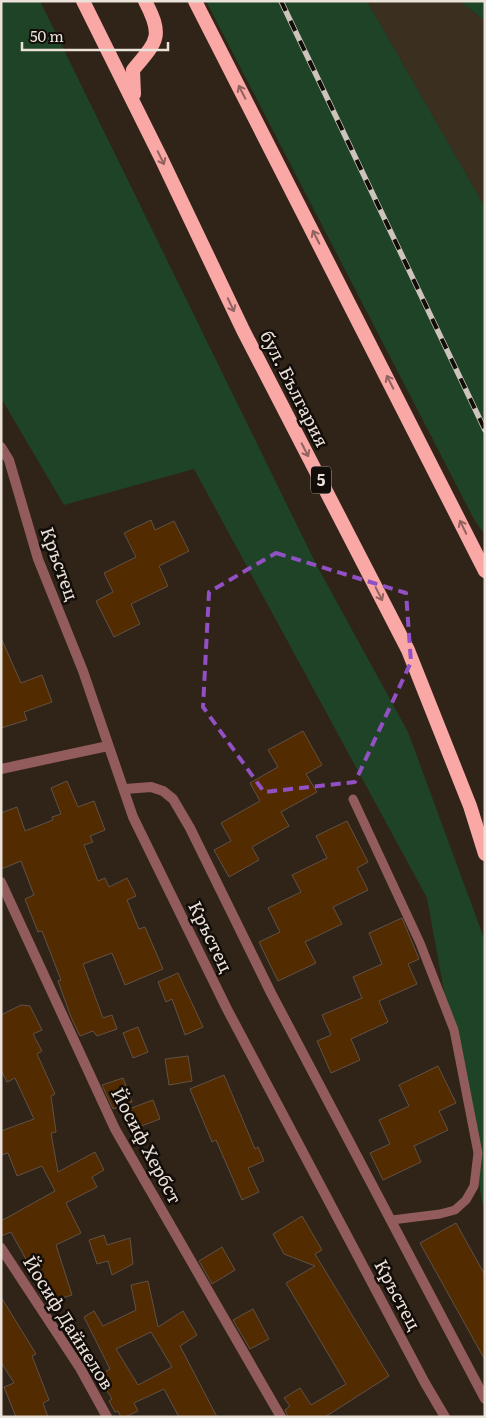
<svg xmlns="http://www.w3.org/2000/svg" width="486" height="1418" font-family="Literata,serif">
<rect width="100%" height="100%" fill="#302317"/>
<!-- industrial -->
<polygon fill="#3b2f20" points="367,1 460,1 485,21 485,207"/>
<!-- green -->
<g fill="#1f4326">
<polygon points="1,1 40,1 317,566 408,732 485,941 485,1217 427,898 194,469 64,505 1,398"/>
<polygon points="206,1 367,1 485,207 485,535 475,521"/>
<polygon points="460,1 485,1 485,21"/>
</g>
<!-- building -->
<g fill="#522b00" stroke="#615145" fill-rule="evenodd">
<polygon points="151,520 155,530 174,521 189,551 159,566 168,586 131,604 140,624 114,637 96,601 113,592 104,573 136,557 124,533"/>
<polygon points="1,638 21,683 42,675 52,702 24,712 27,720 1,728"/>
<polygon points="303,731 322,765 306,774 317,792 281,812 289,826 252,847 259,860 229,877 214,850 231,841 221,823 260,801 250,783 278,767 268,750"/>
<polygon points="67,781 78,807 94,801 105,830 90,836 93,842 84,845 98,881 105,878 109,887 127,878 136,896 127,900 139,929 145,927 163,969 125,985 112,953 83,964 103,1018 112,1015 117,1029 97,1036 93,1031 80,1036 71,1017 58,981 61,980 42,931 38,932 25,899 34,895 21,861 1,869 1,813 17,807 25,831 53,820 52,817 61,814 51,788"/>
<polygon points="347,821 368,862 357,868 368,890 333,907 342,924 305,942 316,963 278,981 259,942 280,932 268,908 301,892 292,875 327,858 316,836"/>
<polygon points="402,918 419,959 408,964 417,984 379,1001 388,1022 351,1039 360,1060 331,1073 317,1041 331,1035 322,1015 362,998 353,977 382,964 369,933"/>
<polygon points="178,973 203,1027 185,1035 172,999 166,1002 158,982"/>
<polygon points="21,1005 30,1006 42,1030 33,1034 42,1051 37,1054 55,1094 51,1096 56,1132 51,1133 58,1172 95,1152 104,1170 92,1177 97,1187 66,1203 81,1233 56,1245 72,1295 46,1303 40,1295 34,1274 11,1232 1,1236 1,1221 55,1191 42,1166 17,1176 8,1153 1,1155 1,1131 34,1119 15,1078 7,1082 1,1070 1,1015"/>
<polygon points="138,1027 148,1052 133,1058 123,1033"/>
<polygon points="188,1056 192,1081 169,1085 165,1059"/>
<polygon points="438,1066 456,1103 439,1111 448,1130 414,1146 421,1162 383,1180 370,1153 390,1144 379,1120 409,1106 399,1085"/>
<polygon points="224,1075 255,1149 258,1147 264,1161 248,1168 259,1192 242,1200 216,1140 212,1142 190,1089"/>
<polygon points="123,1078 132,1102 113,1109 102,1085"/>
<polygon points="153,1100 160,1119 133,1129 126,1110"/>
<polygon points="302,1216 322,1250 315,1254 389,1376 325,1417 288,1417 285,1410 290,1406 284,1398 300,1388 311,1405 346,1384 286,1283 315,1266 284,1254 273,1234"/>
<polygon points="456,1223 485,1275 485,1360 420,1243"/>
<polygon points="104,1235 107,1245 130,1238 133,1264 112,1275 108,1261 97,1264 89,1240"/>
<polygon points="222,1247 235,1270 212,1284 199,1261"/>
<path d="M148 1281 158 1327 183 1311 197 1335 180 1346 217 1417H179L164 1389 134 1403 138 1411 125 1417H121L118 1411 115 1412 109 1401 112 1399 98 1376 110 1369 84 1317 94 1311 103 1326 136 1310 131 1285ZM151 1332 172 1367 138 1385 116 1349Z"/>
<polygon points="1,1297 36,1354 32,1356 49,1400 43,1403 48,1417 16,1417 4,1387 14,1383 1,1362"/>
<polygon points="253,1309 269,1339 250,1349 233,1320"/>
</g>
<g fill="none" stroke-linecap="round" stroke-linejoin="round">
<!-- service -->
<polyline stroke="#915c5b" stroke-width="9" points="353,799 420,943 454,1030 478,1153 474,1186 466,1200 455,1210 440,1214 392,1220"/>
<!-- minor -->
<g stroke="#915c5b" stroke-width="10">
<polyline points="1,447 9,460 38,559 83,671 133,817 227,1009 425,1383 445,1417"/>
<polyline points="1,769 108,746"/>
<polyline points="125,789 151,787 163,791 173,799 190,828 271,993 485,1399"/>
<polyline points="1,882 115,1129 281,1417"/>
<polyline points="1,1248 80,1368 107,1417"/>
</g>
<!-- trunk -->
<g stroke="#faa8a6" stroke-width="14">
<polyline points="83,1 161,158 243,330 408,650 470,806 485,854"/>
<polyline points="195,1 485,571"/>
<path d="M134 94 133 70C157 41 164 37 145 1"/>
</g>
<defs>
<polyline id="rail" points="281,1 485,430"/>
</defs>
<!-- rail casing -->
<use href="#rail" stroke="#cdc4bb" stroke-width="5.5"/>
<!-- rail -->
<use href="#rail" stroke="#130d09" stroke-width="4" stroke-dasharray="11" stroke-linecap="butt"/>
</g>
<!-- one-way arrows -->
<defs><path id="oneway-shaft" d="M-6 0H5M1.5-3L5.5 0L1.5 3" fill="none" stroke-width="1.6" stroke-linecap="round" stroke-linejoin="round" transform="scale(1.25)"/></defs>
<g stroke="#92625f">
<use href="#oneway-shaft" transform="translate(242 92) rotate(-117)"/>
<use href="#oneway-shaft" transform="translate(161 158) rotate(64)"/>
<use href="#oneway-shaft" transform="translate(316 237) rotate(-117)"/>
<use href="#oneway-shaft" transform="translate(231 305) rotate(65)"/>
<use href="#oneway-shaft" transform="translate(390 382) rotate(-117)"/>
<use href="#oneway-shaft" transform="translate(305 450) rotate(63)"/>
<use href="#oneway-shaft" transform="translate(463 527) rotate(-116)"/>
<use href="#oneway-shaft" transform="translate(379 594) rotate(63)"/>
</g>
<!-- marked area -->
<path fill="none" stroke="#9150c4" stroke-width="4" stroke-dasharray="10 6" stroke-linejoin="round" d="M276 553 406 593 411 662 355 782 264 792 203 707 209 592Z"/>
<g text-anchor="middle" stroke-width="5" stroke-linejoin="round" paint-order="stroke">
<!-- shield labels -->
<rect fill="#130d09" stroke="#aaa29b" stroke-width="1" x="311" y="466.5" width="20" height="27" rx="4"/>
<g font-size="16" font-weight="bold" fill="#ebe2da">
<text x="321" y="486">5</text>
</g>
<!-- street labels -->
<g font-size="18" fill="#ebe2da" stroke="#130d09">
<text transform="translate(294 389) rotate(63)" y="6">бул. България</text>
<text transform="translate(59 564) rotate(70)" y="6">Кръстец</text>
<text transform="translate(210 937) rotate(64)" y="6">Кръстец</text>
<text transform="translate(146 1146) rotate(62)" y="6">Йосиф Хербст</text>
<text transform="translate(397 1295) rotate(62)" y="6">Кръстец</text>
<text transform="translate(68 1323) rotate(58)" y="6">Йосиф Дайнелов</text>
</g>
</g>
<!-- border -->
<rect width="486" height="1418" fill="none" stroke="#ebe2da" stroke-width="5"/>
<!-- scale -->
<path d="M22 42v8h146v-8" fill="none" stroke="#ebe2da" stroke-width="2.5"/>
<text x="30" y="42" font-size="15" fill="#ebe2da" stroke="#130d09" stroke-width="4" paint-order="stroke">50 m</text>
</svg>
